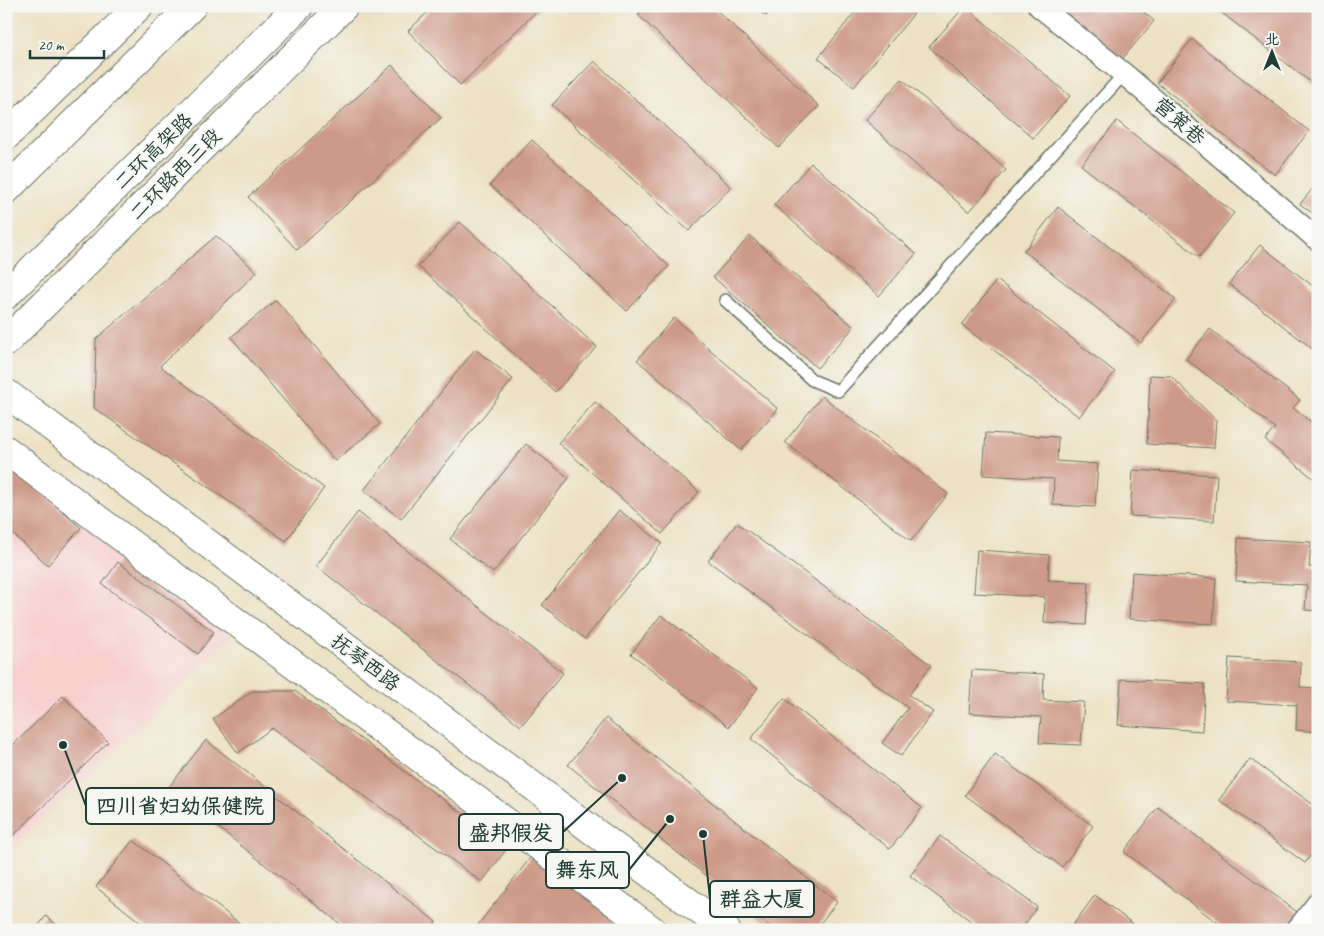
<svg xmlns="http://www.w3.org/2000/svg" width="1324" height="936" font-family="Caveat,'LXGW WenKai TC',sans-serif">
<rect width="100%" height="100%" fill="#f6f6f2"/>
<filter id="ink" filterUnits="userSpaceOnUse"><feTurbulence type="fractalNoise" baseFrequency=".02" numOctaves="2"/><feDisplacementMap in="SourceGraphic" scale="10" xChannelSelector="R" yChannelSelector="G"/><feConvolveMatrix kernelMatrix="1 2 1 2 8 2 1 2 1" color-interpolation-filters="sRGB"/></filter>
<filter id="wash" filterUnits="userSpaceOnUse"><feTurbulence type="fractalNoise" baseFrequency=".0096" numOctaves="4" result="noise"/><feDisplacementMap in="SourceGraphic" scale="20" xChannelSelector="R" yChannelSelector="G"/><feGaussianBlur stdDeviation="1.12" result="paint"/><feColorMatrix in="noise" values="0 0 0 0 0 0 0 0 0 0 0 0 0 0 0 0 0 1.4 0 .05"/><feComposite in="paint" operator="in"/></filter>
<g filter="url(#wash)">
<rect width="100%" height="100%" fill="#ede1c3"/>
<!-- built -->
<polygon fill="#f7d0ce" points="6,458 232,636 6,854"/>
<g id="blocks">
<!-- building -->
<g fill="#ce9a88">
<polygon points="434,6 542,6 460,85 408,31"/>
<polygon points="646,6 712,6 819,106 779,148 638,15"/>
<polygon points="753,6 774,6 766,16"/>
<polygon points="860,6 920,6 854,87 818,58"/>
<polygon points="965,6 1070,96 1033,138 929,47"/>
<polygon points="1047,6 1137,6 1154,21 1118,64"/>
<polygon points="1219,6 1306,6 1318,16 1318,88 1217,9"/>
<polygon points="1192,39 1309,131 1275,175 1157,83"/>
<polygon points="594,61 731,187 689,231 552,105"/>
<polygon points="392,65 441,118 297,250 248,197"/>
<polygon points="902,79 1006,170 969,212 865,120"/>
<polygon points="1117,121 1234,213 1199,257 1081,165"/>
<polygon points="532,140 669,266 627,311 490,185"/>
<polygon points="811,163 916,254 879,296 774,205"/>
<polygon points="1318,182 1318,217 1300,204"/>
<polygon points="1058,207 1176,299 1141,343 1024,251"/>
<polygon points="460,222 597,347 555,392 418,266"/>
<polygon points="216,236 257,272 160,366 324,488 286,541 94,408 96,339"/>
<polygon points="750,236 854,327 817,368 713,277"/>
<polygon points="1260,245 1318,290 1318,353 1229,284"/>
<polygon points="997,280 1115,372 1079,417 962,325"/>
<polygon points="276,300 380,424 335,461 231,337"/>
<polygon points="674,318 778,409 741,450 637,360"/>
<polygon points="1210,329 1300,400 1293,408 1318,427 1318,482 1265,440 1275,428 1186,359"/>
<polygon points="475,349 513,379 401,519 364,490"/>
<polygon points="1150,375 1171,376 1216,420 1214,448 1147,444"/>
<polygon points="822,396 948,494 911,541 785,442"/>
<polygon points="595,402 699,492 662,534 558,443"/>
<polygon points="986,433 1058,437 1057,461 1098,464 1095,507 1053,505 1054,479 983,475"/>
<polygon points="526,444 569,478 493,573 450,539"/>
<polygon points="6,462 81,528 48,565 6,528"/>
<polygon points="1133,470 1217,475 1214,521 1130,516"/>
<polygon points="619,510 662,543 585,639 542,605"/>
<polygon points="358,512 563,673 521,726 316,566"/>
<polygon points="737,523 931,665 909,695 933,712 901,756 882,743 908,708 708,561"/>
<polygon points="1238,538 1311,542 1309,567 1318,568 1318,611 1305,610 1307,585 1236,581"/>
<polygon points="977,550 1049,555 1048,580 1089,582 1086,625 1044,623 1045,597 974,593"/>
<polygon points="118,562 214,632 198,654 102,584"/>
<polygon points="1132,572 1216,578 1213,624 1129,619"/>
<polygon points="661,615 758,688 729,727 631,654"/>
<polygon points="1229,658 1301,662 1300,687 1318,688 1318,732 1296,730 1297,705 1226,701"/>
<polygon points="972,670 1044,674 1043,700 1084,702 1081,745 1039,743 1041,717 969,713"/>
<polygon points="1121,679 1205,684 1202,731 1118,725"/>
<polygon points="252,691 295,691 508,847 482,882 272,728 238,753 213,719"/>
<polygon points="63,696 108,742 6,843 6,752"/>
<polygon points="784,698 922,808 890,849 751,739"/>
<polygon points="606,718 837,902 815,930 774,930 568,765"/>
<polygon points="206,740 436,922 430,930 348,930 168,788"/>
<polygon points="995,754 1093,826 1062,867 965,795"/>
<polygon points="1250,759 1318,808 1318,846 1305,863 1219,800"/>
<polygon points="1158,807 1301,915 1289,930 1227,930 1124,852"/>
<polygon points="940,836 1037,907 1021,930 983,930 910,876"/>
<polygon points="133,840 248,930 150,930 96,887"/>
<polygon points="534,853 622,922 616,930 474,930"/>
<polygon points="1095,895 1141,930 1069,930"/>
<polygon points="46,916 63,930 35,930"/>
</g>
</g>
</g>
<g filter="url(#ink)">
<use href="#blocks" fill-opacity="0" stroke="#677666" stroke-width="1"/>
<g fill="none" stroke-linecap="round" stroke-linejoin="round">
<defs>
<polyline id="service" points="725,300 812,380 838,391 1124,74"/>
<g id="minor">
<polyline points="1039,6 1124,74 1318,240"/>
<polyline points="1297,930 1318,903"/>
</g>
<g id="secondary">
<polyline points="6,136 139,6"/>
<polyline points="6,342 344,6"/>
</g>
<g id="primary">
<polyline points="6,393 726,930"/>
<polyline points="6,450 108,527 652,930"/>
</g>
<g id="trunk">
<polyline points="6,190 192,6"/>
<polyline points="6,295 299,6"/>
</g>
</defs>
<!-- service casing -->
<use href="#service" stroke="#677666" stroke-width="14"/>
<!-- minor casing -->
<use href="#minor" stroke="#677666" stroke-width="24"/>
<!-- secondary casing -->
<use href="#secondary" stroke="#677666" stroke-width="30"/>
<!-- primary casing -->
<use href="#primary" stroke="#677666" stroke-width="30"/>
<!-- trunk casing -->
<use href="#trunk" stroke="#677666" stroke-width="30"/>
<!-- service -->
<use href="#service" stroke="#fff" stroke-width="11"/>
<!-- minor -->
<use href="#minor" stroke="#fff" stroke-width="21"/>
<!-- secondary -->
<use href="#secondary" stroke="#fff" stroke-width="28"/>
<!-- primary -->
<use href="#primary" stroke="#fff" stroke-width="28"/>
<!-- trunk -->
<use href="#trunk" stroke="#fff" stroke-width="28"/>
</g>
</g>
<g text-anchor="middle" stroke-width="4" stroke-linejoin="round" paint-order="stroke">
<!-- street labels -->
<g font-size="20" fill="#1f3d34" stroke="#f6f6f2">
<text transform="translate(1180 121) rotate(41)" y="7">营策巷</text>
<text transform="translate(153 151) rotate(-44)" y="7">二环高架路</text>
<text transform="translate(175 174) rotate(-45)" y="7">二环路西三段</text>
<text transform="translate(366 662) rotate(37)" y="7">抚琴西路</text>
</g>
</g>
<!-- callouts -->
<path fill="none" stroke="#1f3d34" stroke-width="2" d="M63 745L86 806M622 778L563 832M670 819L629 870M703 834L710 899"/>
<g fill="#1f3d34" stroke="#f6f6f2" stroke-width="2">
<circle cx="63" cy="745" r="5"/>
<circle cx="622" cy="778" r="5"/>
<circle cx="670" cy="819" r="5"/>
<circle cx="703" cy="834" r="5"/>
</g>
<g fill="#f6f6f2" stroke="#1f3d34" stroke-width="2">
<rect x="86" y="788" width="188" height="36" rx="5"/>
<rect x="459" y="814" width="104" height="36" rx="5"/>
<rect x="546" y="852" width="83" height="36" rx="5"/>
<rect x="710" y="881" width="104" height="36" rx="5"/>
</g>
<g font-size="21" text-anchor="middle" font-weight="bold" fill="#1f3d34">
<text x="180" y="813">四川省妇幼保健院</text>
<text x="511" y="840">盛邦假发</text>
<text x="587" y="877">舞东风</text>
<text x="762" y="906">群益大厦</text>
</g>
<!-- margin -->
<rect width="1324" height="936" fill="none" stroke="#f6f6f2" stroke-width="25"/>
<!-- north arrow -->
<g transform="translate(1272 52)" stroke="#f6f6f2" stroke-width="4" paint-order="stroke">
<path d="M0-4L9 19L0 12L-9 19Z" fill="#1f3d34"/>
<text y="-8" font-size="14" font-weight="bold" text-anchor="middle" fill="#1f3d34">北</text>
</g>
<!-- scale -->
<path d="M30 50v8h74v-8" fill="none" stroke="#1f3d34" stroke-width="2.5"/>
<text x="38" y="50" font-size="15" fill="#1f3d34" stroke="#f6f6f2" stroke-width="4" paint-order="stroke">20 m</text>
</svg>
